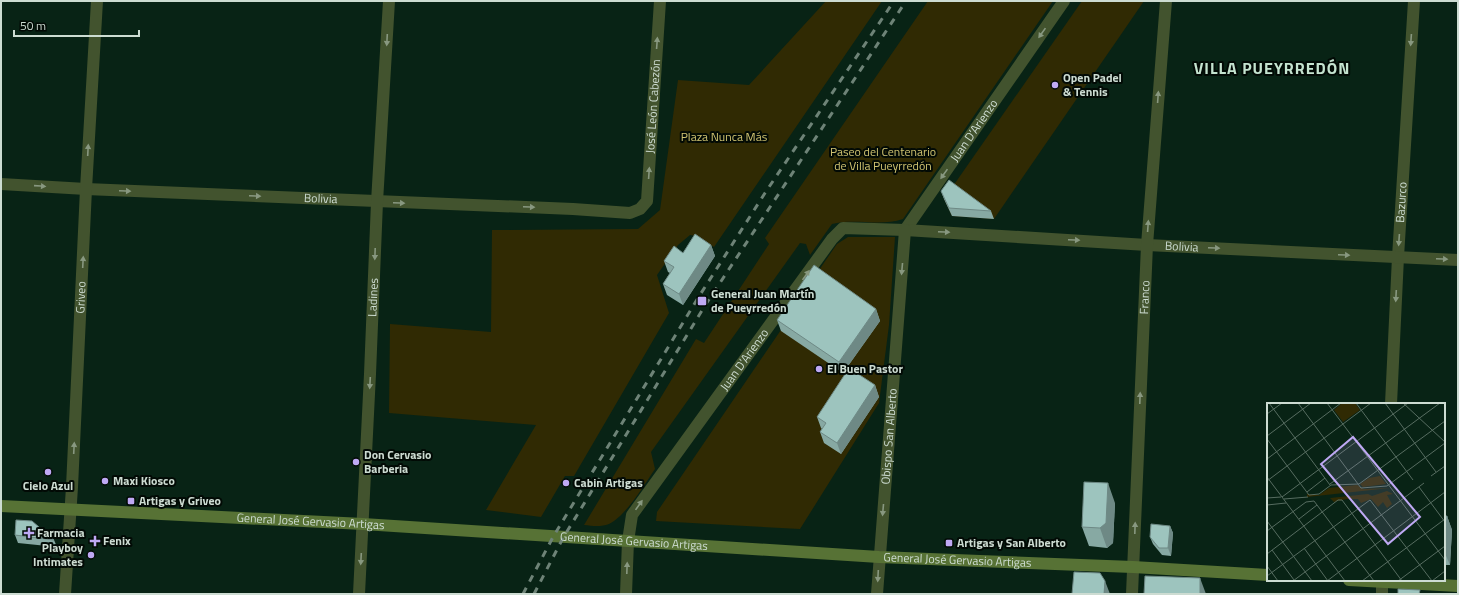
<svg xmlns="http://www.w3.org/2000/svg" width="1459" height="595" font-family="'Titillium Web',sans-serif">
<rect width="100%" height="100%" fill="#082315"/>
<!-- green -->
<g fill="#302a03">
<polygon points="826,1 882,1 714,247 697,236 690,235 678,245 657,275 669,313 574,476 565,476 541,517 486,510 536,425 389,413 390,324 491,332 492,230 638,229 660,210 678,80 749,85"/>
<path d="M928 1H1053L903 219C880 227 855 218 832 224L810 255 806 244 800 243 651 452 655 469C644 485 626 516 609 524 601 527 593 526 584 525L696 339 704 343 769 244 765 238Z"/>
<polygon points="1082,1 1144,1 994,219 952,216 944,199"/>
<polygon points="848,237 895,237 889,325 879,403 800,529 656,521 657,512 819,274 817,273 837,244"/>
</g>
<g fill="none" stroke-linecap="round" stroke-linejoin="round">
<!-- street -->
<g stroke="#42532e" stroke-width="12">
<path id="s1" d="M1 184 86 189 573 209 630 213 640 209 647 201 660 1"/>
<path id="s2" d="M905 230 1064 1"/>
<path id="s3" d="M1391 404 1398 257 1414 1"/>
<path id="s4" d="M65 594 72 487 86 189 97 1"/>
<path id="s5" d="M359 594 370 374 377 202 389 1"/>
<path id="s6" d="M626 594 628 541 632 515 832 239 843 228 905 230 1147 245 1458 260"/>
<path id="s7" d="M877 594 905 230"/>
<path id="s8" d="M1132 594 1147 245 1166 1"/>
<polyline points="1382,594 1382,580"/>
</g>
<!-- secondary -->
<g stroke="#577235" stroke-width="12">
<path id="s9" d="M1 506 363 524 879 557 1133 567 1268 575"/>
<polyline points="1349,580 1458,586"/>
</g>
<!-- rail -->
<g stroke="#6e8377" stroke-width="3" stroke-dasharray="7 7" stroke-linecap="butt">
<polyline points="523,594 553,537 698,298 765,193 894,1"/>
<polyline points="534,594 563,538 706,304 906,1"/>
</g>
</g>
<!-- wall -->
<g fill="#87a9a3">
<polygon points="941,191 991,211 994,219 952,216 944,199"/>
<polygon points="711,245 715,256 683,305 667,295 663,284 670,273 668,272 664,261 683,253"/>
<polygon points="876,309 880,321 843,373 781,331 777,320"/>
<polygon points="875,385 879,397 841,454 824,443 820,432 822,429 821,428 817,417"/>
<polygon points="1115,503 1113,543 1107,548 1089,546 1082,527"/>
<polygon points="1444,516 1447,516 1452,530 1450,565 1444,565"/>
<polygon points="1170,526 1173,533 1171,556 1162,555 1153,544 1150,537"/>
<polygon points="15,535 54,540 57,547 18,543"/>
</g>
<!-- shaded-wall -->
<g fill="#6e8985">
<polygon points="711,245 715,256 683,305 679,294"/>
<polygon points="876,309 880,321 843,373 839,362"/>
<polygon points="875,385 879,397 841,454 837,443"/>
<polygon points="1108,483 1115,503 1113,543 1107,548 1100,528"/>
<polygon points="1447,516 1452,530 1450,565 1444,551"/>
<polygon points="1170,526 1173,533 1171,556 1168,548"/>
<polygon points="1200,578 1206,594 1200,594"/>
<polygon points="1105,581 1110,594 1104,594"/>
</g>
<!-- building -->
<g fill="#9dc4be" stroke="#6e8985">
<polygon points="949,180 991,211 949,208 941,191"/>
<polygon points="695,234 711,245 679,294 663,284 674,267 664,261 674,246 683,253"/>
<polygon points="814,265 876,309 839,362 777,320"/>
<polygon points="849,368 875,385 837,443 820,432 826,423 817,417"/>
<polygon points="1084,482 1108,483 1106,523 1100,528 1082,527"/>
<polygon points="1444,516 1447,516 1444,551"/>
<polygon points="16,520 32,521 54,540 15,535"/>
<polygon points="1151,524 1170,526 1168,548 1159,548 1150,537"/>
<polygon points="1074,572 1100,573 1105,581 1104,594 1072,594"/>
<polygon points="1145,576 1200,578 1200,594 1144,594"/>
<polygon points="1398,589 1420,590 1419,594 1398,594"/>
</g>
<!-- one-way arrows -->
<defs><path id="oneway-solid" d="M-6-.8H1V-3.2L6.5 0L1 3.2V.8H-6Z"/></defs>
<g fill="#889880">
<use href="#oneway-solid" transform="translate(1042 33) rotate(125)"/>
<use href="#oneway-solid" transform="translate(387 40) rotate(93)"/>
<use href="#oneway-solid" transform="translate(1411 40) rotate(94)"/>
<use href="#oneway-solid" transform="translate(657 43) rotate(-86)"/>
<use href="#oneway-solid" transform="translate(1158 97) rotate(-86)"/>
<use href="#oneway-solid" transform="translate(88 150) rotate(-87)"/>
<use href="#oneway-solid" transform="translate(649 173) rotate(-86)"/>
<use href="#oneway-solid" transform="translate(944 174) rotate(125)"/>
<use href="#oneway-solid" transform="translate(40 186) rotate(4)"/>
<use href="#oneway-solid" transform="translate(125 191) rotate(2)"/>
<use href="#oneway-solid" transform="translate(255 196) rotate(2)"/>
<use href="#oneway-solid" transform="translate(399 203) rotate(2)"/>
<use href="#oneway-solid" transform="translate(529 207) rotate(2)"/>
<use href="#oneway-solid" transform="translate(1148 226) rotate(-86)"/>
<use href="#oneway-solid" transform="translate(944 232) rotate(3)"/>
<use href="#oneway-solid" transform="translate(1074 240) rotate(3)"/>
<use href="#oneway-solid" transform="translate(1399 240) rotate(94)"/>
<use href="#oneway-solid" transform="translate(1214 248) rotate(3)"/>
<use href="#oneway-solid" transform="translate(375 254) rotate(92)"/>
<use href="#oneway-solid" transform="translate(1344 255) rotate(3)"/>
<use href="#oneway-solid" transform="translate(1442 259) rotate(3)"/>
<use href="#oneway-solid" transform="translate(83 262) rotate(-87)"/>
<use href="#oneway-solid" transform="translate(902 269) rotate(95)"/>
<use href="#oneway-solid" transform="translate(806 275) rotate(-54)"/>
<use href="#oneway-solid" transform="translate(1396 296) rotate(93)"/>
<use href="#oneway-solid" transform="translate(370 383) rotate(93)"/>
<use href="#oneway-solid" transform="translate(1140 398) rotate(-88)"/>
<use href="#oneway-solid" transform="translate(74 448) rotate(-87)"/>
<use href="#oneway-solid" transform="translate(639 505) rotate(-55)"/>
<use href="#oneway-solid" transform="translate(883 510) rotate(95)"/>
<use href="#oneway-solid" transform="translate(1135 528) rotate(-88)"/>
<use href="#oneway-solid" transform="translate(361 559) rotate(93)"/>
<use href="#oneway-solid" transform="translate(627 568) rotate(-88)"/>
<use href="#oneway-solid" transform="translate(878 576) rotate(93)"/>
</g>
<!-- markers -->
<g fill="#bfa9f4" stroke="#020a05" stroke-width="1.5">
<circle cx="1055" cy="85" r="4"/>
<rect x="697" y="296" width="10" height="10" rx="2"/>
<circle cx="819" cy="369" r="4"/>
<circle cx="356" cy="462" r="4"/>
<circle cx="48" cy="472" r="4"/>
<circle cx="105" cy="481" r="4"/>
<circle cx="566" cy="483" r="4"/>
<rect x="127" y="497" width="8" height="8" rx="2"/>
<path d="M27 527h4v4h4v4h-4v4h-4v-4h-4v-4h4z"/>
<path d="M93 535h4v4h4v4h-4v4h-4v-4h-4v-4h4z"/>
<rect x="945" y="539" width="8" height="8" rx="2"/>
<circle cx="91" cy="555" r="4"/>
</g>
<g text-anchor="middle" stroke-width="4" stroke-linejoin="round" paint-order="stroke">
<!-- poi labels -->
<g font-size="12" font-weight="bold" fill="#cddcd2" stroke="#020a05" text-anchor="start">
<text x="1063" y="82">Open Padel<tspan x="1063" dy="14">&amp; Tennis</tspan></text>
<text x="711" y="298">General Juan Martín<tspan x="711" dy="14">de Pueyrredón</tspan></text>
<text x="827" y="373">El Buen Pastor</text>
<text x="364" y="459">Don Cervasio<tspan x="364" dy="14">Barberia</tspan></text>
<text x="113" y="485">Maxi Kiosco</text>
<text x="574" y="487">Cabin Artigas</text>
<text x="48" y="490" text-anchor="middle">Cielo Azul</text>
<text x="139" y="505">Artigas y Griveo</text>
<text x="37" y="537">Farmacia</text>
<text x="103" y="545">Fenix</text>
<text x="957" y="547">Artigas y San Alberto</text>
<text x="83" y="552" text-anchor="end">Playboy<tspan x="83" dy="14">Intimates</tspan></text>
</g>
<!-- street labels -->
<g font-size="12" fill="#cddcd2" stroke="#020a05">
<text dy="4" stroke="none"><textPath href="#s1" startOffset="746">José León Cabezón</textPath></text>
<text dy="4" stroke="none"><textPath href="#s2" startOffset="121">Juan D’Arienzo</textPath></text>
<text dy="4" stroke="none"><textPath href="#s1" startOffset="320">Bolivia</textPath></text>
<text dy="4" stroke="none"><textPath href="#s3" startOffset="202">Bazurco</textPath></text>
<text dy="4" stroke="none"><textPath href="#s6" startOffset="775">Bolivia</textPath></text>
<text dy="4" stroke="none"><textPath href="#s5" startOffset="297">Ladines</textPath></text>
<text dy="4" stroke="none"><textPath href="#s8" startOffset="297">Franco</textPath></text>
<text dy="4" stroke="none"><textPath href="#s4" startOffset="297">Griveo</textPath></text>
<text dy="4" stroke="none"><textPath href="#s6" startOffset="271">Juan D’Arienzo</textPath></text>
<text dy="4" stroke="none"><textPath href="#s7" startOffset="158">Obispo San Alberto</textPath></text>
<text dy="4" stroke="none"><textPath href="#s9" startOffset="310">General José Gervasio Artigas</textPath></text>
<text dy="4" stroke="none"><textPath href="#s9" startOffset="634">General José Gervasio Artigas</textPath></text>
<text dy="4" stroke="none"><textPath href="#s9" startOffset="958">General José Gervasio Artigas</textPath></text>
</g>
<!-- park labels -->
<g font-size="12" fill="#d2c572" stroke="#020a05">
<text x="724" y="141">Plaza Nunca Más</text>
<text x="883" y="156">Paseo del Centenario<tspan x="883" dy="14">de Villa Pueyrredón</tspan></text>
</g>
<!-- district labels -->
<g font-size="16" font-weight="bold" letter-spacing="1" fill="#c4e3cf" stroke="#020a05">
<text x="1272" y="74">VILLA PUEYRREDÓN</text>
</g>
</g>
<!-- overview -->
<g transform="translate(1267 403)">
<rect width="178" height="178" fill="#082315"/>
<path d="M75 0H88L93 7 76 19 67 7ZM113 73 119 81 96 84 93 81 102 75ZM90 82 97 86 123 85 40 94V91L52 92 62 85ZM120 88 126 91 120 92 125 101 120 105 116 99 111 104 104 96 94 100 91 96H80L67 99 63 95 101 91 105 93Z" fill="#302a03"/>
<path fill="none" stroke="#576d61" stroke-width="1" d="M2 0 63 82M31 0 94 85 120 83 178 40M60 0 178 157M89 0 146 77M118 0 169 69M136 0 178 39M0 11 15 0M0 33 44 0M0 36 42 92 52 91 64 82 92 81M0 56 74 0M164 73 178 63M0 74 78 178M0 78 104 0M63 81 173 0M92 81 178 18M152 84 178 119M40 89 58 75M15 94 141 0M0 95 14 94M17 96 41 94M0 102 19 100M32 116 50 102M0 118 45 178M0 128 39 99 47 98 107 178M37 145 61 178M5 147 27 177M0 151 71 97H75L135 178M0 163 11 178M0 173 103 97 165 178M26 178 157 80M60 178 178 89M95 178 178 116M131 178 178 143M165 178 178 168"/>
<path fill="#bfa9f4" fill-opacity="0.15" stroke="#bfa9f4" stroke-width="2" d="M86 34 153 114 121 141 54 61Z"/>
<rect width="178" height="178" fill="none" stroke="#cddcd2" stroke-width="2"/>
</g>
<!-- border -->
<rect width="1459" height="595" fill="none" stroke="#cddcd2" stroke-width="4"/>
<!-- scale -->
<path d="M14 30v6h125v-6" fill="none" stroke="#cddcd2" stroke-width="2"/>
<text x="20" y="30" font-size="12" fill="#cddcd2" stroke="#020a05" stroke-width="3" paint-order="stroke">50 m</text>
</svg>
